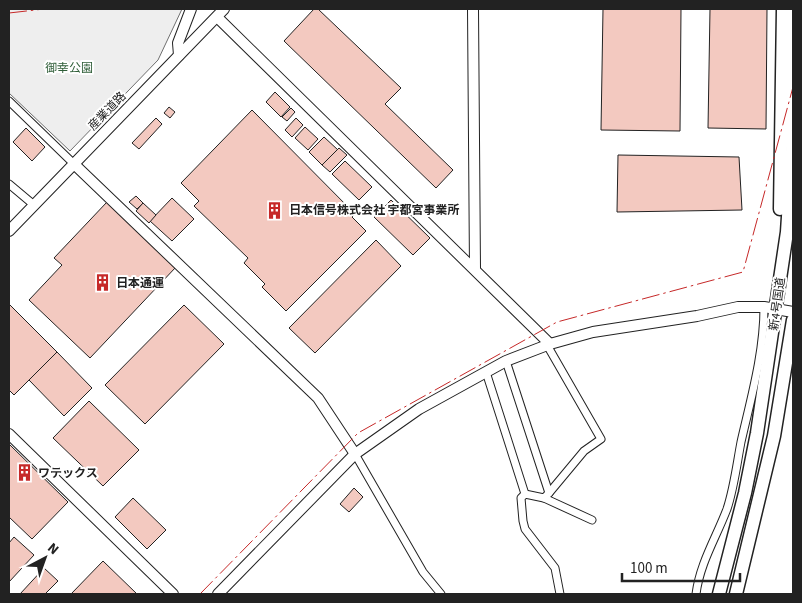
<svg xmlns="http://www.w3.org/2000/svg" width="802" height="603" font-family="'Source Sans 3','Noto Sans JP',sans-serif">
<rect width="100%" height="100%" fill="#fff"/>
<!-- green -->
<polygon fill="#eee" stroke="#6f6f6f" points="9,9 182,9 158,60 70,151 9,93"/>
<!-- building -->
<g fill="#f3c9c0" stroke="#222">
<polygon points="314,9 318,9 401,88 385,104 453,170 436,188 284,41"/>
<polygon points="603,9 681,9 680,131 601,130"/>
<polygon points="710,9 767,9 766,129 708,128"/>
<polygon points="275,92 290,107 281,117 266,102"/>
<polygon points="169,107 175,112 170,118 164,113"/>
<polygon points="291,108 295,112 287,121 282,117"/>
<polygon points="252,110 355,214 352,217 366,231 286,311 262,287 265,284 244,263 248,258 194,206 199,201 181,183"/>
<polygon points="156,118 162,124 139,149 132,143"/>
<polygon points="296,118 303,125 292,137 285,130"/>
<polygon points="305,127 318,139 308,150 295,138"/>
<polygon points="26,128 45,147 32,161 13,142"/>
<polygon points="324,137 338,150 322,165 309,152"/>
<polygon points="339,148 347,155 330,172 322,165"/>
<polygon points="618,155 739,157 742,210 617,212"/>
<polygon points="345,161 372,187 359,200 332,174"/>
<polygon points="136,196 143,203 137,209 129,202"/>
<polygon points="172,198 194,219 172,241 150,221"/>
<polygon points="391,200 430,238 413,255 374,217"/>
<polygon points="107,202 176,267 90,358 29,300 62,265 54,258"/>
<polygon points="143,203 156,215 149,223 136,211"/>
<polygon points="376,240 401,266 315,353 289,328"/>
<polygon points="9,304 57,352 14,395 9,390"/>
<polygon points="184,305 224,344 145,424 105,385"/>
<polygon points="57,352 92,388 64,416 29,380"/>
<polygon points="89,401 139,450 103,486 53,438"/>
<polygon points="9,444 68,502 32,539 9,517"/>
<polygon points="354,488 363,497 349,512 340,504"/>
<polygon points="133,498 166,530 147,549 115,517"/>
<polygon points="14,537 34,555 9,582 9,543"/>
<polygon points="103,561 137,594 71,594"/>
<polygon points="44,568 58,581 45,594 20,594"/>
</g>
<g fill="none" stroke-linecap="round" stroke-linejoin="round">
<defs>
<g id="street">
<polyline points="9,101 74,164"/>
<polyline points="9,184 34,205"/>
<polyline points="547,345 601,439 584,451 549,493"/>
<polyline points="506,361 549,493 544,498 525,494 521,498 523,521 525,529 555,568 560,594"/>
<polyline points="486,372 525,494"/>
<polyline points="355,454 423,572 441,594"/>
<polyline points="544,498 592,520"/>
<path d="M696 594C700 563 716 538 727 509 734 488 737 463 741 442 751 398 764 353 764 307"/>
</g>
<g id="secondary">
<polyline points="473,9 475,269"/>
<polyline points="217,17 550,344"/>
<polyline points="179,55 178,43 191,9"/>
<polyline points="74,164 318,398 355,454"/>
<polyline points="9,231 224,9"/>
<polyline points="9,434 173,594"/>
<polyline points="218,594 355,454 419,409 506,361 550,344 593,332 697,316 738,307 764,307 793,312"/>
</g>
<g id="highway">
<polyline points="780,209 783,9"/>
<polyline points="719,594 745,493 757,433 787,232 792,155 793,9"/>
<polyline points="736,594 774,436 793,320"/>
</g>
</defs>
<!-- street casing -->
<use href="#street" stroke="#222" stroke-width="9"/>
<!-- secondary casing -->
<use href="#secondary" stroke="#222" stroke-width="12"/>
<!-- highway casing -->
<use href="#highway" stroke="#222" stroke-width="15"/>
<!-- street -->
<use href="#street" stroke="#fff" stroke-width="7"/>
<!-- secondary -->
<use href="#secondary" stroke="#fff" stroke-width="10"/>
<!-- highway -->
<use href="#highway" stroke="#fff" stroke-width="12"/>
<!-- power -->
<g stroke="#c62828" stroke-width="1" stroke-dasharray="18 4 2.5 4" stroke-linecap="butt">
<polyline points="9,13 44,9"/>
<polyline points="200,594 358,433 557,322 743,272 793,87"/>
</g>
</g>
<!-- icons -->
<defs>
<symbol id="building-bare" viewBox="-9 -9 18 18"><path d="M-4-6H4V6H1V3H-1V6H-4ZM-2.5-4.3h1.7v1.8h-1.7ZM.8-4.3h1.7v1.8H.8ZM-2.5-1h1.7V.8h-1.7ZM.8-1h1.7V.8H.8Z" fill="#c62828" stroke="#fff" stroke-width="2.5" paint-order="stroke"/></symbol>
</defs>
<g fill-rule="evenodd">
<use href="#building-bare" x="262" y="198" width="25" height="25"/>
<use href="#building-bare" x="90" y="270" width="25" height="25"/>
<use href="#building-bare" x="12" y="460" width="25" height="25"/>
</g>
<g text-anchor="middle" stroke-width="4" stroke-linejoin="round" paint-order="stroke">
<!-- park labels -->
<g font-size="12" fill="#2f5e38" stroke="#fff">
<text x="69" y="72">御幸公園</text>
</g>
<!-- street labels -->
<g font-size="12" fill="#222" stroke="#fff">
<text transform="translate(107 111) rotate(-46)" y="4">産業道路</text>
<text transform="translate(777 304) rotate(-82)" y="4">新4号国道</text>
</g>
<!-- poi labels -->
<g font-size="12" font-weight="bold" fill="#222" stroke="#fff" text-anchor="start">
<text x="289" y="214">日本信号株式会社 宇都宮事業所</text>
<text x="116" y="287">日本通運</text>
<text x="38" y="477">ワテックス</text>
</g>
</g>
<!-- border -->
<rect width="802" height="603" fill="none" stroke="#222222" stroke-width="20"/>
<!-- north arrow -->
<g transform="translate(45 558) rotate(41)" stroke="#ffffff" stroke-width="4" paint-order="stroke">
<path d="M0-4L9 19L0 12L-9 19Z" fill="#222222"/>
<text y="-8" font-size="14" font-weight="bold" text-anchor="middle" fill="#222222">N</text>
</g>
<!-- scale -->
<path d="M622 573v8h118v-8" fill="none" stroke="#222222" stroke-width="2.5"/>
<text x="630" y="573" font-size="15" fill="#222222" stroke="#ffffff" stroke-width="4" paint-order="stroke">100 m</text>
</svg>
